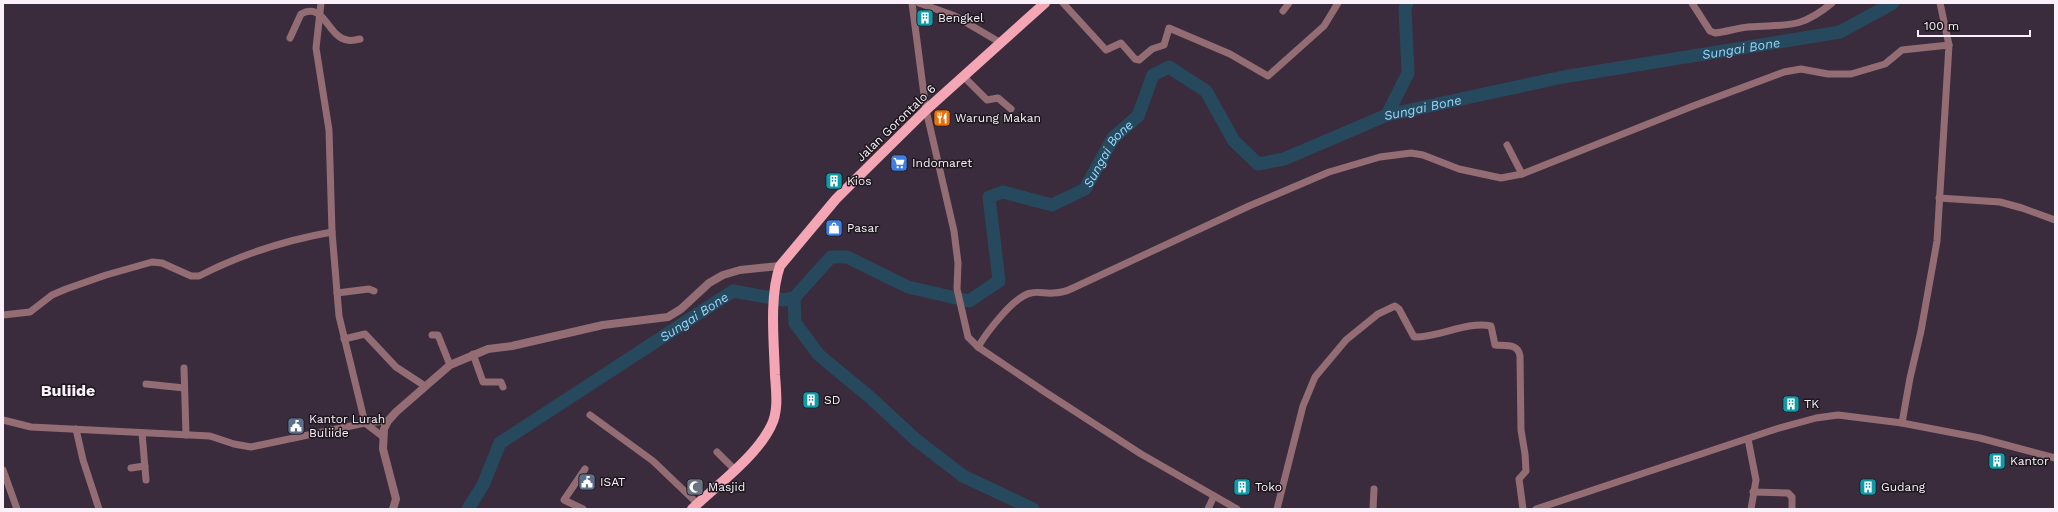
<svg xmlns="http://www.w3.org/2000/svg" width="2058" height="512" font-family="'Work Sans',sans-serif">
<rect width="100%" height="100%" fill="#3a2c3c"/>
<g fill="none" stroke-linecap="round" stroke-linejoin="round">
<!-- river -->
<g stroke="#27495d" stroke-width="13">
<polyline points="1387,115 1408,73 1405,8 1407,3"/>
<polyline points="794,298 795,323 819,355 872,399 915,439 963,476 1033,509"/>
<path id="s1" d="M468 509 483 485 500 443 733 291 783 300 794 298 831 257H847L908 287 969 301 999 281 989 197 1003 192 1052 205 1085 189 1113 138 1138 116 1153 75 1169 67 1206 91 1234 141 1258 164 1284 159 1387 115 1563 77 1840 32 1893 3"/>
</g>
<!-- minor -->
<g stroke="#946d74" stroke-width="7">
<polyline points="321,3 316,48 329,130 332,232 339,316 365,423 382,436"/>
<polyline points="912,3 926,110 954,231 958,263 957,289 968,337 978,347 1045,392 1141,454 1237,509"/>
<polyline points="919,3 955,16 1001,43"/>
<polyline points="1063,3 1106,50 1121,43 1135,59 1139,60 1152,49 1164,45 1169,28 1230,54 1268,76 1324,26 1338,3"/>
<path d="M1692 3 1710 31 1715 33C1726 32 1737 28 1748 27 1788 24 1799 30 1832 3"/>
<polyline points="1283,11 1289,3"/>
<path d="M290 38 301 14C324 1 328 37 347 40 351 41 356 40 360 39"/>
<polyline points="964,77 987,100 998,98 1011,109"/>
<polyline points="1507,145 1522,174"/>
<polyline points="1939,198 2000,202 2022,208 2055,220"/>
<polyline points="337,293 369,289 374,291"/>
<path d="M3 315 30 312 52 295 66 289 106 275 152 262 162 263 191 276H199C240 255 286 240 332 232"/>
<polyline points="432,335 438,335 450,365"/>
<polyline points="344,339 365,334 396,367 425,386"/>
<path d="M978 347C987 332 1014 296 1031 293 1038 291 1046 294 1053 293 1060 293 1067 291 1073 288L1249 206 1329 172 1380 157 1411 153 1423 155 1459 169 1501 178 1522 174 1693 106 1784 72 1801 69 1828 74H1851L1885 64 1902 50 1949 45"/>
<polyline points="473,354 483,382 501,382 503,387"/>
<polyline points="184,368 186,435"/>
<polyline points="146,384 184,388"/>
<polyline points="590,415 653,461 698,504"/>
<polyline points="3,420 31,427 210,436 234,444 251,447 365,423 388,421"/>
<polyline points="1902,423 1910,378 1921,331 1937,241 1949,45 1940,3"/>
<polyline points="76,429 83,460 99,509"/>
<polyline points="142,433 146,480"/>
<polyline points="1748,439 1756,480 1751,509"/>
<polyline points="717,452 734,469"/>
<polyline points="131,468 145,466"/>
<polyline points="3,470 17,509"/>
<polyline points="1753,492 1788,493 1792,497 1792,509"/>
<polyline points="583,509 564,500 585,469"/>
<polyline points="1208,509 1214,496"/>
<path d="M1277 509 1303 406 1315 377 1346 340 1378 314 1395 306 1399 309 1414 337C1439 338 1465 321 1491 326L1495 345C1505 346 1518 343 1520 356L1521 430 1525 454 1526 471 1519 479 1523 509"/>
<polyline points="1373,509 1374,489"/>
<polyline points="1536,509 1776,429 1816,418 1838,415 1902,423 1980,438 2055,458"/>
</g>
<!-- tertiary -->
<polyline stroke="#946d74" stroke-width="8" points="393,509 396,499 383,449 384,429 388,421 396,412 450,365 488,349 512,346 603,325 668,317 681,309 709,283 723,275 740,270 780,266"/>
<!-- primary -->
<path stroke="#f5a6b4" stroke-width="10" d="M692 509C717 485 756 457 771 426 779 411 776 391 775 375 774 343 769 296 780 266L836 199 858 177 926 110 1045 3"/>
</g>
<!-- icons -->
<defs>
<symbol id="building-square" viewBox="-11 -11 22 22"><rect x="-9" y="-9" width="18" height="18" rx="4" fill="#0f9aa8" stroke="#1d171e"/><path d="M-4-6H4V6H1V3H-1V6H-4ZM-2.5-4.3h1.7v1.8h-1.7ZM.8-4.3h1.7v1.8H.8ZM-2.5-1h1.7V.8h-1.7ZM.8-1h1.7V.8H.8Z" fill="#fff"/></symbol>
<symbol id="restaurant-square" viewBox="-11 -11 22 22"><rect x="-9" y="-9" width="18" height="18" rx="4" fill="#e8710a" stroke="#1d171e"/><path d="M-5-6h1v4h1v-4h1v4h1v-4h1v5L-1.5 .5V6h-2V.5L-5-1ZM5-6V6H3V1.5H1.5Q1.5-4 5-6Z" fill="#fff"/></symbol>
<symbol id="supermarket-square" viewBox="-11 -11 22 22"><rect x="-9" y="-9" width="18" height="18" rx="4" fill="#3f7fe0" stroke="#1d171e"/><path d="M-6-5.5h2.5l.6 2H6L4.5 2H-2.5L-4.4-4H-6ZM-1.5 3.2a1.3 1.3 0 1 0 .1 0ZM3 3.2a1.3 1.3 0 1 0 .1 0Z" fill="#fff"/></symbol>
<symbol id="shop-square" viewBox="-11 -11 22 22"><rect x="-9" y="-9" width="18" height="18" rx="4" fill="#3f7fe0" stroke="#1d171e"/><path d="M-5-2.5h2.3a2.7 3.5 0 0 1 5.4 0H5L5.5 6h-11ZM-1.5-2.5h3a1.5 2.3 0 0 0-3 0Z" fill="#fff"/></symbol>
<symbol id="civic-square" viewBox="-11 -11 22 22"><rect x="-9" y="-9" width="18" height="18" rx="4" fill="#5c6f8a" stroke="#1d171e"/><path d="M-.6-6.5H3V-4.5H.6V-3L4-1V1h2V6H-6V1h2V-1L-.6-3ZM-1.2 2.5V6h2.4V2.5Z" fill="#fff"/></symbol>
<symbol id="mosque-square" viewBox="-11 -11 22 22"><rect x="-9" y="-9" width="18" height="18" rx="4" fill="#6b7280" stroke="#1d171e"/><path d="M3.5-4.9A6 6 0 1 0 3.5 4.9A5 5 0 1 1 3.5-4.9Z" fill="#fff"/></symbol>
</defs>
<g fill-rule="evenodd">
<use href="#building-square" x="915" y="8" width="20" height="20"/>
<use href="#restaurant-square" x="932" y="108" width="20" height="20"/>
<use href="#supermarket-square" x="889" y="153" width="20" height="20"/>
<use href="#building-square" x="824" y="171" width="20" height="20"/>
<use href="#shop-square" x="824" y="218" width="20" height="20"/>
<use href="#building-square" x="801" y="390" width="20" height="20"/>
<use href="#building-square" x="1781" y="394" width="20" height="20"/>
<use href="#civic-square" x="286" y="416" width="20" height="20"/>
<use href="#building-square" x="1987" y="451" width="20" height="20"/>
<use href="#civic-square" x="577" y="472" width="20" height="20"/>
<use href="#mosque-square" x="685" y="477" width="20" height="20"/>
<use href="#building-square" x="1232" y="477" width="20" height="20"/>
<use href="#building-square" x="1858" y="477" width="20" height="20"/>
</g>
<g text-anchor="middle" stroke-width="3" stroke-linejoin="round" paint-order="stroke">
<!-- poi labels -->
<g font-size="12" fill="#f9f0fa" stroke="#1d171e" text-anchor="start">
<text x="938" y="22">Bengkel</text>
<text x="955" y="122">Warung Makan</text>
<text x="912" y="167">Indomaret</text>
<text x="847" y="185">Kios</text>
<text x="847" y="232">Pasar</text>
<text x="824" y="404">SD</text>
<text x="1804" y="408">TK</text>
<text x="309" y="423">Kantor Lurah<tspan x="309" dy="14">Buliide</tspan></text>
<text x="2010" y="465">Kantor</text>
<text x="600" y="486">ISAT</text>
<text x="708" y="491">Masjid</text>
<text x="1255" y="491">Toko</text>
<text x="1881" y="491">Gudang</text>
</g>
<!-- street labels -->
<g font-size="12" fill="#f9f0fa" stroke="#1d171e">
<text transform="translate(896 123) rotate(-44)" y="4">Jalan Gorontalo 6</text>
</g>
<!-- water labels -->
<g font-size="13" font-style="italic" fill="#97d6fb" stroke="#1d171e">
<text dy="5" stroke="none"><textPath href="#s1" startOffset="1625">Sungai Bone</textPath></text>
<text dy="5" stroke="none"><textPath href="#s1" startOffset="1301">Sungai Bone</textPath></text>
<text dy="5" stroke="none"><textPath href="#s1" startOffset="881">Sungai Bone</textPath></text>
<text dy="5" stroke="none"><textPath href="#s1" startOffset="305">Sungai Bone</textPath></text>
</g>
<!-- district labels -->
<g font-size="16" font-weight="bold" fill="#f9f0fa" stroke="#1d171e">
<text x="68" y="396">Buliide</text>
</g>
</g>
<!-- border -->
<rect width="2058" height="512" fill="none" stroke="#f9f0fa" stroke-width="8"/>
<!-- scale -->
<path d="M1918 30v6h112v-6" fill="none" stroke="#f9f0fa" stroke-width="2"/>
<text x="1924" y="30" font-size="12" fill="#f9f0fa" stroke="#1d171e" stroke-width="3" paint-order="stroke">100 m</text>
</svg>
